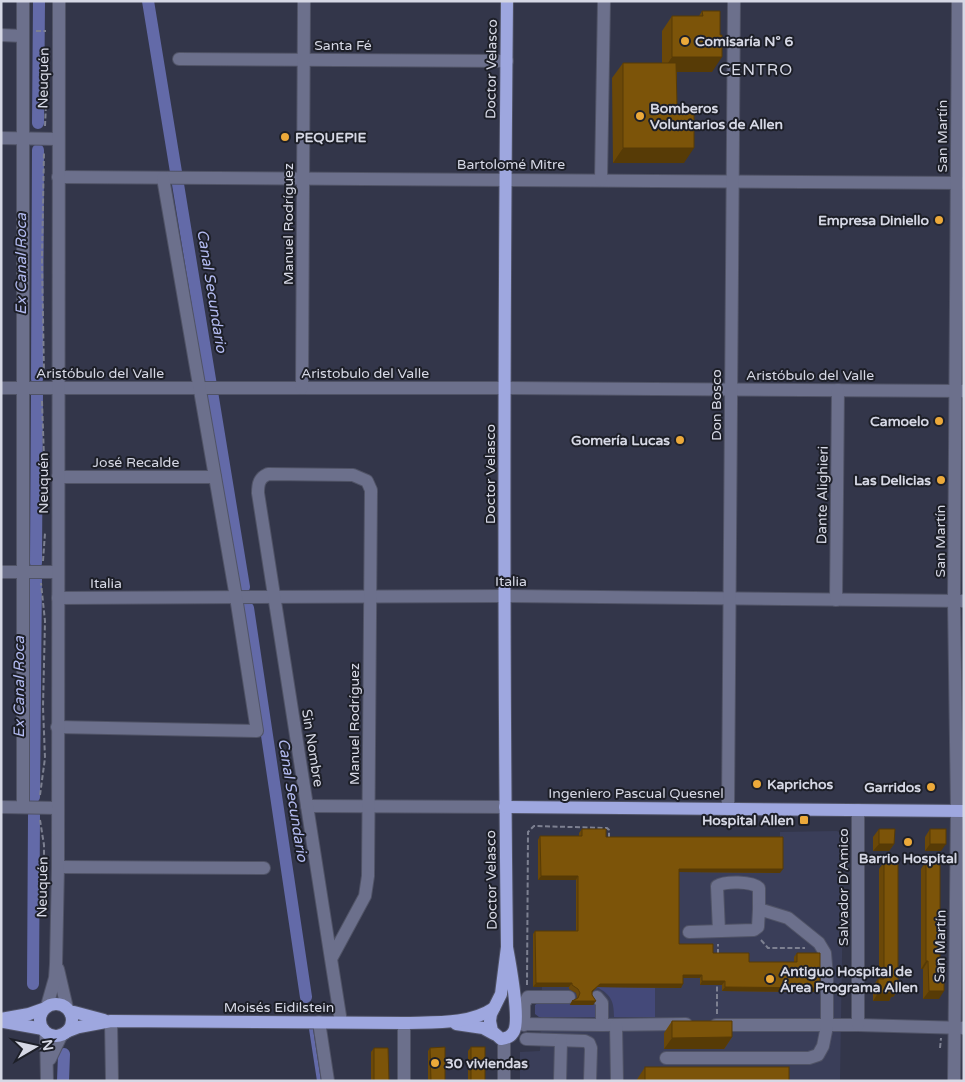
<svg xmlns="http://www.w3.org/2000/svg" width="965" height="1082" font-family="'Varela Round',sans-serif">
<rect width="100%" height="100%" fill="#33364a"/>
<!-- built -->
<polygon fill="#3a3e59" points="837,831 844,835 840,1081 520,1081 520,1052 540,1051 542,986 576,934 576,880 538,880 538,840 780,841 780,832"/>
<!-- green -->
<g fill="#444979">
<path d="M597 987 655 988V1017H614C614 1001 611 995 597 987Z"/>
<polygon points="569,1001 570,1005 597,1005 597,1017 539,1017 535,1014 535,1005 539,1002"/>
</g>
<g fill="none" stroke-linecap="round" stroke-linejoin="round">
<!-- stream -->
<polyline stroke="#636aa8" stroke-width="4" points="311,1029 319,1081"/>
<!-- canal -->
<g stroke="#636aa8" stroke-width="12">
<polyline points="148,1 244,587"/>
<polyline points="38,123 39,1"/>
<polyline points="37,379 38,150"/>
<polyline points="36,563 37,393"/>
<polyline points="248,608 306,997"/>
<polyline points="34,797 36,577"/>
<polyline points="33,984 34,815"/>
<polyline points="63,1081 64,1054"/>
</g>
<defs>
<g id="minor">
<polyline points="1,35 23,36"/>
<polyline points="179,59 507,61"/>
<polyline points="1,138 57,139"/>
<polyline points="58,177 964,183"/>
<polyline points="601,180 604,1"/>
<polyline points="1,388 505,388 964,391"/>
<polyline points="302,388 304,1"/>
<polyline points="58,477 215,477"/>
<polyline points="1,572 58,572"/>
<polyline points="58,598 505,596 964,601"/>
<polyline points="836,600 838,390"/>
<polyline points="57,727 257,731 236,597 163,178"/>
<polyline points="307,806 505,807"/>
<polyline points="1,807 58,808"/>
<polyline points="23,807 23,1"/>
<polyline points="728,809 734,1"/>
<polyline points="58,867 264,868"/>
<path d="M719 931 717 886C725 881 752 881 759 888V909"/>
<path d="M331 959 365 896 368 876 371 490 367 481 353 475 268 474C259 478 258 484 258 493L331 959 341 1022"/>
<polyline points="58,969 67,1008"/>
<polyline points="597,997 602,1003 602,1025"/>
<polyline points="47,1006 55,978 56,964 58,867 59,1"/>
<polyline points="111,1021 112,1081"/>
<polyline points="319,1022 328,1081"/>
<polyline points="404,1023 404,1081"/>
<polyline points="516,1024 602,1025 686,1024"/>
<polyline points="524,1025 524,1004 528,997 569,997"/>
<polyline points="616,1025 617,1081"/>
<polyline points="716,1025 858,1025 964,1028"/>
<polyline points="858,1025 858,810"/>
<polyline points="46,1033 47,1081"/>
<polyline points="504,1039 504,1081"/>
<polyline points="526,1039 585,1041 589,1043 591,1048 590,1081"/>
<polyline points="666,1058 809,1058 818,1055 823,1046 827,1026 827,977 825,953 819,943 788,918 759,909 758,927 754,930 689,932"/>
<polyline points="50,1059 62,1034"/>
<polyline points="560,1081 561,1041"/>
<polyline points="954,1081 957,811 954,601 958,1"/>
</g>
<g id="major">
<path d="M507 1C504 317 503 632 507 947L501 994 491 1014 490 1021 492 1031 501 1039C507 1038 511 1037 514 1031 520 1019 510 963 507 947"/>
<polyline points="505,807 964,811"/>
<circle cx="56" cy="1020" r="16"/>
<polyline points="70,1012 74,1012 104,1020"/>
<polyline points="1,1019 29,1014 43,1009"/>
<polyline points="4,1022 43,1029"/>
<polyline points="456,1024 483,1028 494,1034"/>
<path d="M66 1032 79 1027 111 1021 404 1023C433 1022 469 1025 494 1008"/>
</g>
</defs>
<!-- minor casing -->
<use href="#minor" stroke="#505366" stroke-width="14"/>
<!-- major casing -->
<use href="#major" stroke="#505366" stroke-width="14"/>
<!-- path -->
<g stroke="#7d8091" stroke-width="2" stroke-dasharray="5 2.5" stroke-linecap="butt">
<polyline points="36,31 46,31"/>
<polyline points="45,126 46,104"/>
<polyline points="44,376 42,259 44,151"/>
<polyline points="42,401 45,486"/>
<polyline points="43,561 45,533"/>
<polyline points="40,795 45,758 43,707 45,621 41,583"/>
<polyline points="40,820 44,845 44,915"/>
<polyline points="761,940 768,948 805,948"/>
<polyline points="718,954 718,944"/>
<polyline points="527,985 528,832 534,826 607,828 609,830 609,837"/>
<polyline points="717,1014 717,984"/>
<polyline points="940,1048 941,1038"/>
</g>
<!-- minor -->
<use href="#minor" stroke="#6c708c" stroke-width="12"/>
<!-- major -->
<use href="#major" stroke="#9ea7df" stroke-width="12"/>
</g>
<!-- wall -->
<g fill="#6b4808">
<polygon points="702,11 712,72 677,72 677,106 684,163 613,163 612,78 623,63 662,63 662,31 672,16 699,16"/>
<polygon points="582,829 606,837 780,873 679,872 679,944 749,962 794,962 794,957 797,953 817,992 722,991 722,985 700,985 700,978 683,978 681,988 597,987 592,992 593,1005 570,1005 572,1001 576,999 577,997 576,993 569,989 569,987 533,987 533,934 535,931 576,931 576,880 538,880 538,840 540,836 579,836 579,833"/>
<polygon points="879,829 894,844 889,851 873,851 873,837"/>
<polygon points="930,829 941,851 925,851 925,837"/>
<polygon points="926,861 939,999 923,999 923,969 921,969 921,869"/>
<polygon points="884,862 898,990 893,997 891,997 889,1001 873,1001 873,986 878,979 879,979 879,869"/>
<polygon points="672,1021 732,1037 724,1049 664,1049 664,1033"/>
<polygon points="471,1047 485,1081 468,1081 468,1051"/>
<polygon points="374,1048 389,1081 371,1081 371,1052"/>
<polygon points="430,1048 445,1081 428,1081 428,1051"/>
<polygon points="645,1067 789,1081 636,1081"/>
</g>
<!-- shaded-wall -->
<g fill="#573b06">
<polygon points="672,57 722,57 712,72 662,72"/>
<polygon points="623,148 694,148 684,163 613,163"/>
<polygon points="879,844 894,844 889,851 873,851"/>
<polygon points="930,844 946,844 941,851 925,851"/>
<polygon points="679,869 783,869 780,873 677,872"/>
<polygon points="541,876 578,876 576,880 538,880"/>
<polygon points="926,961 928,961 923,969 921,969"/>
<polygon points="683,975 702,975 700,978 681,978"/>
<polygon points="702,981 725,981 722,985 700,985"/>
<polygon points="536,983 572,983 569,987 533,987"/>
<polygon points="600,984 683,984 681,988 597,987 589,995 592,991"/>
<polygon points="725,987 820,988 817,992 722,991"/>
<polygon points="894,990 898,990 893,997 891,997 889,1001 873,1001 878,993"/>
<polygon points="929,991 944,991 939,999 923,999"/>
<polygon points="572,1001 596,1001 593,1005 570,1005"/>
<polygon points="732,1037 724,1049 664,1049 672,1038"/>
</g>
<!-- building -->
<g fill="#7c5409" stroke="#573b06">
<polygon points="702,11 720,11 720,35 722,35 722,57 672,57 672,16 703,16"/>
<polygon points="623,63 676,63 677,106 694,106 694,148 623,148"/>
<polygon points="582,829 606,829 606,837 783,837 783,869 679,869 679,944 713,944 713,953 749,953 749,962 797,962 797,953 820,953 820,988 725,987 725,981 702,981 702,975 683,975 683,984 600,984 592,991 592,995 596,1001 572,1001 578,998 580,993 578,989 572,985 572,983 536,983 535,931 578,931 578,876 541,876 540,836 582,836"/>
<polygon points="879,829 895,829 894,844 879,844"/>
<rect x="930" y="829" width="16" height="15"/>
<polygon points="926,861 940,861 940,977 944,977 944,991 929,991 928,961 926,961"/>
<polygon points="884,862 898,862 898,990 894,990 894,993 878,993 878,979 884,979"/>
<polygon points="672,1021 732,1021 732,1037 672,1038"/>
<polygon points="445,1047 445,1081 431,1081 430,1048"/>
<rect x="471" y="1047" width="14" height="34"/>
<polygon points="374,1048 388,1048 389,1081 374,1081"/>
<rect x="645" y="1067" width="144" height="14"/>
</g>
<!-- markers -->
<g fill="#eca93a" stroke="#1d1f28" stroke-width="2">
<circle cx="685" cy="41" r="5"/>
<circle cx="640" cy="116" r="5"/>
<circle cx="285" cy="137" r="5"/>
<circle cx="939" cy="220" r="5"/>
<circle cx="939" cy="421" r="5"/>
<circle cx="680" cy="440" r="5"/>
<circle cx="941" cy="480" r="5"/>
<circle cx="757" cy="784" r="5"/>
<circle cx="931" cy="787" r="5"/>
<rect x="799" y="815" width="10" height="10" rx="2.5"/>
<circle cx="908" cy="842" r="5"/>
<circle cx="770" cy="979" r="5"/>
<circle cx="435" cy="1063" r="5"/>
</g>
<g text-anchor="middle" stroke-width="4" stroke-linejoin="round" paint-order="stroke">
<!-- poi labels -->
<g font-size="14" font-weight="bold" fill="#d6d8e5" stroke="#1d1f28" text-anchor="start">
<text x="695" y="46">Comisaría N° 6</text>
<text x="650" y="113">Bomberos<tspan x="650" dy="16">Voluntarios de Allen</tspan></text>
<text x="295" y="142">PEQUEPIE</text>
<text x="929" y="225" text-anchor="end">Empresa Diniello</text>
<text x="929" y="426" text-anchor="end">Camoelo</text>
<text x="670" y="445" text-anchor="end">Gomería Lucas</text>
<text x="931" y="485" text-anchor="end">Las Delicias</text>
<text x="767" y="789">Kaprichos</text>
<text x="921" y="792" text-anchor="end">Garridos</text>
<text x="794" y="825" text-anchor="end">Hospital Allen</text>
<text x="908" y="863" text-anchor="middle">Barrio Hospital</text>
<text x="780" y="976">Antiguo Hospital de<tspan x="780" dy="16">Área Programa Allen</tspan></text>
<text x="445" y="1068">30 viviendas</text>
</g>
<!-- street labels -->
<g font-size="14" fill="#d6d8e5" stroke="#1d1f28">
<text x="343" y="50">Santa Fé</text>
<text transform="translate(491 69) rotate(-89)" y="5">Doctor Velasco</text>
<text transform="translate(43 78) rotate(-89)" y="5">Neuquén</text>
<text transform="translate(942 136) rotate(-90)" y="5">San Martín</text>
<text x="511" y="169">Bartolomé Mitre</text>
<text transform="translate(288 224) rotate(-90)" y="5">Manuel Rodríguez</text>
<text x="100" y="378">Aristóbulo del Valle</text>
<text x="365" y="378">Aristobulo del Valle</text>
<text x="810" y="380">Aristóbulo del Valle</text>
<text transform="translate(716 405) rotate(-90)" y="5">Don Bosco</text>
<text x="136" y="467">José Recalde</text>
<text transform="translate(490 474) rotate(-90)" y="5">Doctor Velasco</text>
<text transform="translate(43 483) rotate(-90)" y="5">Neuquén</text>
<text transform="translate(822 495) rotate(-89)" y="5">Dante Alighieri</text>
<text transform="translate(940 541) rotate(-90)" y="5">San Martín</text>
<text x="511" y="586">Italia</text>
<text x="106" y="588">Italia</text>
<text transform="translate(354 724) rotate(-90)" y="5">Manuel Rodríguez</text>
<text transform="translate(313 748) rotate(81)" y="5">Sin Nombre</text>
<text x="636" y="798">Ingeniero Pascual Quesnel</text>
<text transform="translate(491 880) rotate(-91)" y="5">Doctor Velasco</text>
<text transform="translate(42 887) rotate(-89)" y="5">Neuquén</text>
<text transform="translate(843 887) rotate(-90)" y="5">Salvador D'Amico</text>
<text transform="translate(940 946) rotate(-89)" y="5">San Martín</text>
<text x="279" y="1012">Moisés Eidilstein</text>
</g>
<!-- water labels -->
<g font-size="15" font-style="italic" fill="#b2baf0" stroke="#1d1f28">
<text transform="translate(21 264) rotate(-90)" y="5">Ex Canal Roca</text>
<text transform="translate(212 291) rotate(81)" y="5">Canal Secundario</text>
<text transform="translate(19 687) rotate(-90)" y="5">Ex Canal Roca</text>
<text transform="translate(293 800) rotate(81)" y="5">Canal Secundario</text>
</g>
<!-- quarter labels -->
<g font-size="16" letter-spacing="1" fill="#d6d8e5" stroke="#1d1f28">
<text x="756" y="75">CENTRO</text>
</g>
</g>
<!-- border -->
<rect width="965" height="1082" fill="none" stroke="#d6d8e5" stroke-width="5"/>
<!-- north arrow -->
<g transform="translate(35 1047) rotate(81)" stroke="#1d1f28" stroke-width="4" paint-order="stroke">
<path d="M0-4L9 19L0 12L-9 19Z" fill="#d6d8e5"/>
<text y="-8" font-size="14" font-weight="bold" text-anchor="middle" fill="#d6d8e5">N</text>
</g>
</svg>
